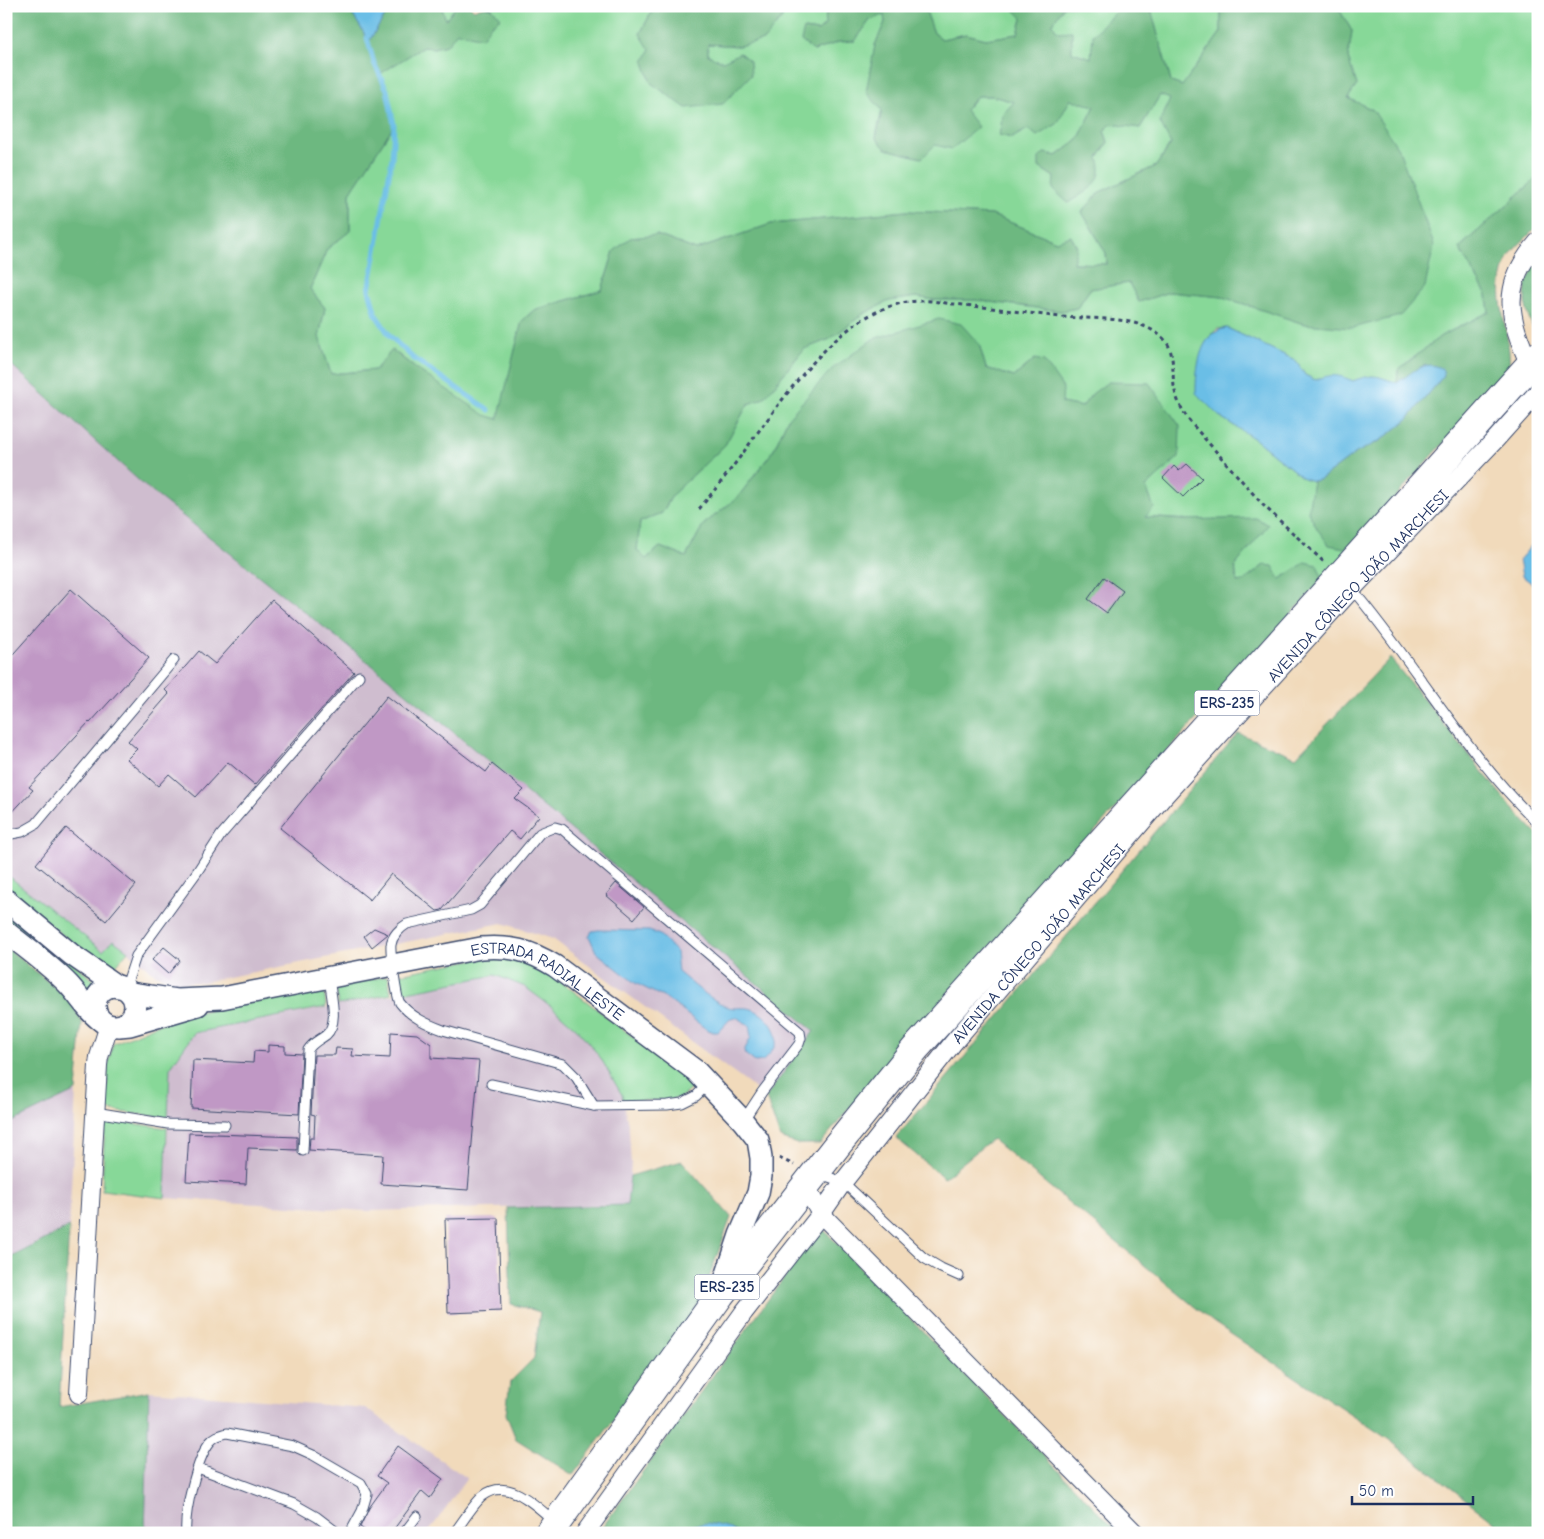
<svg xmlns="http://www.w3.org/2000/svg" width="1544" height="1539" font-family="'Comic Neue',sans-serif">
<rect width="100%" height="100%" fill="#fff"/>
<filter id="ink" filterUnits="userSpaceOnUse"><feTurbulence type="fractalNoise" baseFrequency=".02" numOctaves="2"/><feDisplacementMap in="SourceGraphic" scale="10" xChannelSelector="R" yChannelSelector="G"/><feConvolveMatrix kernelMatrix="1 2 1 2 8 2 1 2 1" color-interpolation-filters="sRGB"/></filter>
<filter id="wash" filterUnits="userSpaceOnUse"><feTurbulence type="fractalNoise" baseFrequency=".0096" numOctaves="4" result="noise"/><feDisplacementMap in="SourceGraphic" scale="20" xChannelSelector="R" yChannelSelector="G"/><feGaussianBlur stdDeviation="1.12" result="paint"/><feColorMatrix in="noise" values="0 0 0 0 0 0 0 0 0 0 0 0 0 0 0 0 0 1.4 0 .05"/><feComposite in="paint" operator="in"/></filter>
<g filter="url(#wash)">
<rect width="100%" height="100%" fill="#f1dabb"/>
<!-- industrial -->
<g fill="#cfbdcf">
<polygon points="6,360 146,487 382,673 814,1031 766,1097 553,939 502,923 203,982 174,983 154,973 113,940 103,951 6,874"/>
<polygon points="495,975 525,987 552,1007 580,1031 600,1057 622,1095 629,1130 631,1164 627,1205 366,1211 165,1198 170,1068 194,1033"/>
<polygon points="76,1091 69,1227 6,1260 6,1125"/>
<polygon points="149,1391 365,1408 467,1478 428,1533 145,1533"/>
</g>
<!-- green -->
<g fill="#87d898" stroke="#51847b">
<polygon points="441,6 456,6 446,20"/>
<polygon points="487,6 656,6 653,9 640,34 723,61 708,55 708,44 738,46 782,18 782,6 829,6 826,11 825,25 818,31 804,29 814,51 839,42 855,41 870,20 884,14 885,22 875,45 882,110 876,137 886,149 922,158 977,96 992,96 1015,102 999,135 1012,138 1070,100 1095,106 1078,140 1057,156 1044,153 1039,167 1054,177 1098,158 1108,142 1104,131 1111,123 1140,128 1160,95 1171,99 1171,143 1156,166 1100,192 1082,212 1106,253 1107,264 1073,263 1056,241 992,215 907,211 771,224 696,250 657,235 614,251 602,290 534,310 522,321 499,419 485,416 415,368 393,350 375,370 331,374 319,337 325,308 310,289 327,249 350,231 350,193 394,125 387,90 379,74 423,47 434,48 457,32 482,37 491,25 493,9"/>
<polygon points="924,6 1010,6 1022,18 1018,34 986,39 966,34 942,39 934,33"/>
<polygon points="1064,6 1121,6 1109,20 1091,58 1072,52 1052,24"/>
<polygon points="1150,6 1223,6 1221,7 1221,32 1182,86 1171,82"/>
<path d="M1337 6H1538V177L1459 248 1487 295 1489 312 1441 336 1398 370 1397 383C1377 376 1374 373 1353 381 1339 375 1330 375 1315 380L1305 375 1295 360 1227 328 1217 329 1209 337 1219 416 1255 439 1303 478 1313 481 1309 513 1318 530 1349 550 1323 579H1280L1264 565 1244 581 1237 582 1235 566 1267 525 1144 517 1154 508 1146 487 1178 457 1092 394 1082 407 1062 403 1035 359 1014 377 986 368 979 344 788 418 773 451 738 497 703 525 686 557 660 547 646 559 637 550 640 522 662 513 673 494 725 445 748 404 764 398 804 349 830 339 863 314 889 301 916 297 934 300H975L1061 311 1077 308 1090 289 1129 283 1139 302 1169 292 1223 297 1304 324 1373 110 1348 98 1357 85 1348 58 1352 31Z"/>
<polygon points="6,874 103,951 113,940 128,951 113,969 109,971 6,891"/>
<polygon points="6,908 97,983 85,994 6,924"/>
<polygon points="481,958 517,958 552,975 696,1085 680,1098 665,1101 623,1100 622,1095 600,1057 578,1030 552,1007 525,987 495,975 402,993 400,974"/>
<polygon points="388,976 391,994 338,1005 336,986"/>
<polygon points="324,988 326,1007 194,1033 170,1068 168,1118 106,1110 108,1065 113,1044 154,1026 194,1013"/>
<polygon points="105,1120 167,1128 165,1198 102,1190"/>
</g>
<!-- forest -->
<g fill="#6db880" stroke="#44746f">
<path d="M6 6H347L363 31 368 43 391 6H441L446 20 456 6H470L474 10C488 4 491 6 501 18L491 25 482 38 457 32 447 45 434 48 423 47 380 74 387 90 394 125 350 193V231L327 249 310 289 325 308 319 337 331 374 375 370 392 350 415 368 485 415 498 419 522 321 534 310 602 290 614 251 630 238 657 235 696 250 771 224 907 211 992 215 1056 241 1071 236 1077 247 1073 263 1107 264 1106 253 1082 212 1100 192 1156 166 1171 144 1160 123 1170 99 1160 95 1140 128 1111 124 1104 131 1108 142 1098 158C1107 183 1086 191 1068 203L1053 189 1054 177 1039 167V158L1044 153 1057 156 1078 140 1095 106 1070 100 1057 124 1037 136 1028 129 1012 138 999 135 1003 114 1014 102 992 96H977L965 110 978 127 952 149 935 145 922 158 886 149 876 138 882 110 866 92 875 45 885 22 884 15 870 20 855 41 839 42 814 51 801 41 804 29 818 31 825 25 826 11 829 6H924L934 33 942 39 966 34 986 39 1018 34 1022 18 1010 6H1064L1052 24 1058 32 1072 31V52L1091 58 1093 35 1121 6H1150L1171 82 1182 86 1221 32V7L1337 6 1352 31 1348 58 1357 85 1348 98 1373 110 1399 150 1434 245 1425 287 1400 316 1352 328 1304 324 1223 297 1169 292 1139 302 1129 283 1090 289 1077 308 1061 311 975 300H934L916 297 889 301 863 314 830 339 804 349 764 398 748 404 725 445 673 494 662 513 640 522 637 550 646 559 660 547 686 557 703 525 738 497 773 451 788 418 832 369 873 339 939 319 961 324 979 344 986 368 1014 377 1035 359 1044 361 1063 388 1062 403 1082 407 1092 394 1108 382 1149 383 1180 426 1179 457 1146 487 1154 508 1145 517 1183 520 1256 518 1268 525 1235 566 1237 582 1244 581 1264 565 1273 566 1280 579 1306 562 1317 565 1323 579 909 1037 820 1144H797L780 1138 766 1097 814 1031 382 673 146 487 6 360Z"/>
<polygon points="656,6 782,6 782,18 764,40 739,46 708,44 708,55 723,61 740,53 750,61 751,75 723,104 686,108 651,83 644,62 650,50 640,34 653,9"/>
<path d="M1538 177V226C1529 236 1515 246 1509 257 1488 296 1513 331 1509 370L1349 549 1329 545 1318 530 1308 512 1313 481 1321 479 1356 453 1381 440 1407 420 1444 375 1424 365 1397 383 1398 370 1441 336 1489 312 1487 295 1459 248Z"/>
<path d="M1538 262V336H1537C1524 310 1518 288 1538 262Z"/>
<polygon points="1390,658 1512,808 1538,835 1538,1533 1509,1533 1388,1439 1213,1322 992,1139 944,1178 896,1138 1238,733 1296,757"/>
<polygon points="6,947 69,999 82,1022 76,1091 6,1125"/>
<polygon points="682,1161 731,1217 702,1297 686,1323 573,1475 516,1439 506,1414 510,1382 534,1358 540,1312 511,1304 508,1208 627,1205 630,1176"/>
<polygon points="69,1227 59,1407 149,1391 145,1533 6,1533 6,1260"/>
<polygon points="821,1227 1119,1533 737,1533 726,1527 690,1526 679,1533 598,1533"/>
</g>
<!-- water -->
<g fill="#6abee6" stroke="#4276a2">
<polygon points="347,6 391,6 368,43 363,31"/>
<path d="M1227 328 1295 360 1305 375 1315 380C1331 374 1337 374 1353 381 1374 373 1377 376 1397 383 1412 373 1424 358 1442 369L1444 375 1407 420 1381 440 1356 453 1321 479 1313 481 1303 478 1255 439 1219 416 1196 393C1196 369 1199 332 1227 328Z"/>
<polygon points="1538,538 1538,588 1522,576 1519,560"/>
<path d="M598 930 649 931 660 935 676 952 678 972C693 984 708 998 726 1006 733 1010 744 1006 752 1009 765 1014 778 1028 776 1042 774 1050 768 1056 763 1061L755 1062 745 1054 744 1051 751 1037 749 1025 736 1017 731 1018 718 1032H713L706 1029 667 999 635 983 596 952 589 936 592 931Z"/>
<polygon points="707,1523 726,1527 737,1533 679,1533 690,1526"/>
</g>
<g fill="none" stroke-linecap="round" stroke-linejoin="round">
<!-- stream -->
<polyline stroke="#6abee6" stroke-width="5" points="367,38 374,63 387,90 394,125 392,158 369,290 376,315 390,336 413,358 489,410"/>
</g>
<g id="blocks">
<!-- building -->
<g fill="#c098c5">
<polygon points="1187,464 1202,478 1183,497 1163,478 1174,466 1179,471"/>
<polygon points="1104,577 1123,591 1107,613 1088,599"/>
<polygon points="71,589 149,658 90,723 89,722 29,787 33,790 6,819 6,662"/>
<polygon points="272,600 354,672 255,785 228,762 196,797 169,774 158,786 127,759 137,749 128,741 169,694 165,690 199,651 215,664"/>
<polygon points="387,696 486,772 492,764 524,790 515,799 539,816 520,839 510,831 442,910 437,911 391,874 370,900 280,828"/>
<polygon points="66,828 136,885 106,921 36,864"/>
<polygon points="616,883 644,907 634,919 606,895"/>
<polygon points="374,928 388,934 372,947 364,936"/>
<polygon points="164,947 180,960 168,974 152,960"/>
<polygon points="391,1032 417,1034 431,1044 431,1058 479,1061 468,1190 381,1184 383,1155 309,1150 310,1138 314,1138 315,1115 311,1114 314,1055 335,1055 336,1048 353,1049 352,1056 390,1058"/>
<polygon points="268,1045 285,1046 285,1053 302,1054 299,1114 191,1108 193,1060 253,1063 254,1051 268,1052"/>
<polygon points="189,1133 297,1137 297,1150 248,1148 246,1184 186,1181"/>
<polygon points="498,1218 501,1311 448,1313 445,1219"/>
<polygon points="398,1446 443,1479 430,1498 422,1491 391,1533 369,1533 360,1527 369,1508 387,1483 377,1476"/>
</g>
</g>
</g>
<g filter="url(#ink)">
<use href="#blocks" fill-opacity="0" stroke="#3b496c" stroke-width="1"/>
<g fill="none" stroke-linecap="round" stroke-linejoin="round">
<defs>
<g id="service">
<path d="M1351 588C1416 664 1465 754 1538 823"/>
<polyline points="6,835 22,832 36,824 174,660"/>
<polyline points="125,989 136,956 197,872 221,835 359,676"/>
<polyline points="491,1084 594,1106 667,1105 682,1103 696,1096 708,1084"/>
<path d="M594 1106 576 1077 563 1064 443 1030C427 1024 411 1017 400 1003 397 999 390 952 391 945 392 936 400 928 407 924L471 910 480 905 540 833 555 827 562 829 800 1032 801 1038 799 1044 762 1092 743 1121"/>
<polyline points="95,1112 168,1124 225,1125"/>
<path d="M303 1151 308 1050C313 1042 318 1041 326 1035 340 1023 330 993 329 977"/>
<polyline points="820,1174 843,1182 924,1258 941,1268 959,1276"/>
<polyline points="198,1468 294,1504 317,1517 338,1533"/>
<path d="M186 1533C184 1512 197 1458 210 1442 215 1436 220 1435 227 1433L293 1446 313 1455 361 1483 367 1494 362 1511 350 1533"/>
<polyline points="404,1533 417,1516"/>
<path d="M454 1533C462 1523 474 1503 483 1496 508 1476 536 1506 554 1521"/>
</g>
<g id="minor">
<path d="M1530 365C1508 316 1500 286 1538 242"/>
<polyline points="805,1186 821,1214 1135,1533"/>
<polyline points="79,1394 98,1065 99,1057 109,1025"/>
<path id="s1" d="M585 1533 744 1312 821 1214 843 1182 953 1043 1164 796 1352 589 1496 439 1538 392"/>
</g>
<g id="tertiary">
<polyline points="6,900 72,955 118,987"/>
<path d="M6 932C27 949 50 965 69 985 81 998 88 1012 103 1022"/>
<circle cx="115" cy="1006" r="20"/>
<path id="s2" d="M130 993 177 1000 222 998 481 948C511 946 529 950 555 966L696 1071 743 1121 758 1140 761 1158V1176L758 1193 740 1235 724 1283"/>
<polyline points="119,1026 130,1025 198,1005"/>
</g>
<polyline id="primary" points="549,1533 720,1295 838,1144 915,1049 1538,356"/>
</defs>
<!-- service casing -->
<use href="#service" stroke="#3b496c" stroke-width="11"/>
<!-- minor casing -->
<use href="#minor" stroke="#3b496c" stroke-width="20"/>
<!-- tertiary casing -->
<use href="#tertiary" stroke="#3b496c" stroke-width="24"/>
<!-- primary casing -->
<use href="#primary" stroke="#3b496c" stroke-width="30"/>
<!-- path -->
<g stroke="#3b496c" stroke-width="3" stroke-dasharray="4 4" stroke-linecap="butt">
<path d="M699 509C721 483 741 456 761 428 798 379 852 301 921 301 932 300 943 303 954 304 987 307 1019 312 1052 316 1086 321 1137 312 1164 339 1175 350 1172 372 1174 386 1176 400 1183 412 1191 423L1263 505 1325 563"/>
<polyline points="779,1158 794,1165"/>
</g>
<!-- service -->
<use href="#service" stroke="#fff" stroke-width="9"/>
<!-- minor -->
<use href="#minor" stroke="#fff" stroke-width="18"/>
<!-- tertiary -->
<use href="#tertiary" stroke="#fff" stroke-width="21"/>
<!-- primary -->
<use href="#primary" stroke="#fff" stroke-width="28"/>
</g>
</g>
<g text-anchor="middle" stroke-width="4" stroke-linejoin="round" paint-order="stroke">
<!-- shield labels -->
<g fill="#fff" stroke="#5f6d8e" stroke-width="1">
<rect x="1194.5" y="690.5" width="65" height="25" rx="4"/>
<rect x="694.5" y="1274.5" width="65" height="25" rx="4"/>
</g>
<g font-size="15" font-weight="bold" fill="#1b2f5e">
<text x="1227" y="708">ERS-235</text>
<text x="727" y="1292">ERS-235</text>
</g>
<!-- street labels -->
<g font-size="16" fill="#1b2f5e" stroke="#fff">
<text dy="6" stroke="none"><textPath href="#s1" startOffset="1224">AVENIDA CÔNEGO JOÃO MARCHESI</textPath></text>
<text dy="6" stroke="none"><textPath href="#s1" startOffset="744">AVENIDA CÔNEGO JOÃO MARCHESI</textPath></text>
<text dy="6" stroke="none"><textPath href="#s2" startOffset="432">ESTRADA RADIAL LESTE</textPath></text>
</g>
</g>
<!-- margin -->
<rect width="1544" height="1539" fill="none" stroke="#fff" stroke-width="25"/>
<!-- scale -->
<path d="M1352 1496v8h121v-8" fill="none" stroke="#1b2f5e" stroke-width="2.5"/>
<text x="1359" y="1496" font-size="15" fill="#1b2f5e" stroke="#ffffff" stroke-width="4" paint-order="stroke">50 m</text>
</svg>
